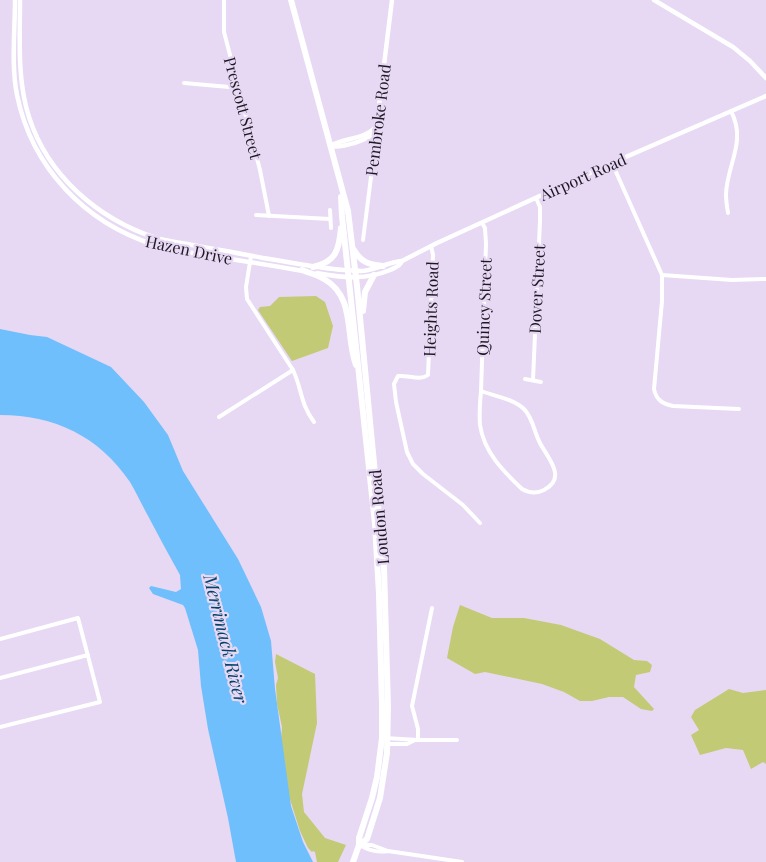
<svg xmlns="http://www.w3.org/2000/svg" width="766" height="862" font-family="'Playfair Display',serif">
<rect width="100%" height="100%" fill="#e7d8f4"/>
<!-- green -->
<g fill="#c3ca75">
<polygon points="316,296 325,302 333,326 328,348 292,361 258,310 260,307 270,306 279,297"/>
<polygon points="460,605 492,618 524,618 561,625 600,639 634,660 647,661 652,665 650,672 636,675 634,687 654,709 652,711 641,709 623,697 609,697 592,701 580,701 564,692 542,684 485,672 475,674 447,658 453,627"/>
<polygon points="276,654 315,674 317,723 302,794 304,812 325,838 346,845 338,862 317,862 315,852 313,851 312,852 308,848 300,831 287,790 281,739 282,727 277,704 276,685 278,678 275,662"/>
<polygon points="729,689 743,693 766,690 766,764 763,762 751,769 743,750 726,748 700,755 691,735 699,730 691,717 695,710"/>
</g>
<!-- water -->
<path fill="#6ebffc" d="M0 329 30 335 47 337 111 367 144 402 168 435 183 471 238 559 261 607 271 641 275 689 291 806 303 842 313 862H236L228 818 208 729 201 686 198 650 185 608 183 605 153 594 149 588 151 586 176 592 181 589 180 575C169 555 158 535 147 514 141 503 136 492 130 482 99 436 54 415 0 415Z"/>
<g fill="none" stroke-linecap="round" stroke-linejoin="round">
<!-- minor -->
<g stroke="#fff" stroke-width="4">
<polyline points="224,0 224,32 260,170 269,216"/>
<polyline points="184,83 229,87 237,85"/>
<path d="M612 163 662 275V301L654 389C656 400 663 404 673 406L739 409"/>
<polyline points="330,210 331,228"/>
<path d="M728 213C727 207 726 200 726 194 727 164 747 142 731 111"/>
<polyline points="256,215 330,219"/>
<polyline points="363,240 377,130"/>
<path d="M431 246 433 255 428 375C420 381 408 375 398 376L394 384 396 402 407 452 413 464 423 474 463 505 480 523"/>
<path d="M251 256 246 287 247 299 293 370C302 389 300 403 314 422"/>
<polyline points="662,275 732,280 766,279"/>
<polyline points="525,379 541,382"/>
<polyline points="533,380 540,221 540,207 536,198"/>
<path d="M481 391C494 396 514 399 524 409 533 418 534 432 540 443 547 457 568 478 544 490 536 494 529 493 522 489 503 471 484 452 480 425 479 414 480 402 481 391Z"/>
<polyline points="481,391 486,244 485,228 482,223"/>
<polyline points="219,417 293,370"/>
<polyline points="0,639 78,618 100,702 0,727"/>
<polyline points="0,678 88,655"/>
<polyline points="385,738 418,740 457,740"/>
<polyline points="418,740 418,729 412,706 432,608"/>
<polyline points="387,744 407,744 415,740"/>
<path d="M359 845C369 850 377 853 388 851L462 862"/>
<polyline points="363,845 372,845 388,851"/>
</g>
<!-- tertiary -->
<g stroke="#fff" stroke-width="4.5">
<path d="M15 0C15 31 11 65 17 95 32 168 85 223 155 245 171 250 188 252 204 255 237 260 270 265 303 271"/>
<path d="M20 0C20 39 17 80 29 117 48 176 98 219 156 238 166 241 177 242 187 244 213 249 238 253 263 258 290 262 317 268 344 270 350 270 356 271 362 271 376 270 388 262 402 261"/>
<polyline points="654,0 733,47 750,61 766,78"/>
<path d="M332 145C346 138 364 139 376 127"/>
<path d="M330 146C342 148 369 141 376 130L392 0"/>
<path d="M317 273C342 278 367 280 390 270 396 267 399 267 402 261L437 243 612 163 766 96"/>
</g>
<!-- primary -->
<g stroke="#fff" stroke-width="6">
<polyline points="291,0 348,211 357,286 384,567 388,707 387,753 380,798 367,839 359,845"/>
<polyline points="341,197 342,216 375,524 379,594 382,705 382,738 377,777 372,798 359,838 359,845 353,862"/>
<path d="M354 250C362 263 368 264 383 266"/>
<path d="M313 267C336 262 339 250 341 228"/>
<path d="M302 270C309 273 318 275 324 279 356 297 345 336 356 365"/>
<polyline points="363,311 365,292 374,275"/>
</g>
</g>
<g text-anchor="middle" stroke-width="4.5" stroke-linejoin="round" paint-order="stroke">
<!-- street labels -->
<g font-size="16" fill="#1d1822" stroke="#e7d8f4">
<text transform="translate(243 108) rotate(75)" y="6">Prescott Street</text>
<text transform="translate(378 120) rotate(-83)" y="6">Pembroke Road</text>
<text transform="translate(583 177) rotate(-24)" y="6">Airport Road</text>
<text transform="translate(189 250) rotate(12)" y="6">Hazen Drive</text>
<text transform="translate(537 289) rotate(-87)" y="6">Dover Street</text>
<text transform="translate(484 307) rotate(-88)" y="6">Quincy Street</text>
<text transform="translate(431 309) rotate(-88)" y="6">Heights Road</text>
<text transform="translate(379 517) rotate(-95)" y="6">Loudon Road</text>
</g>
<!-- water labels -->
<g font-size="18" font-style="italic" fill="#004168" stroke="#e7d8f4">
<text transform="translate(225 639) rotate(76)" y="6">Merrimack River</text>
</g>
</g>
</svg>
